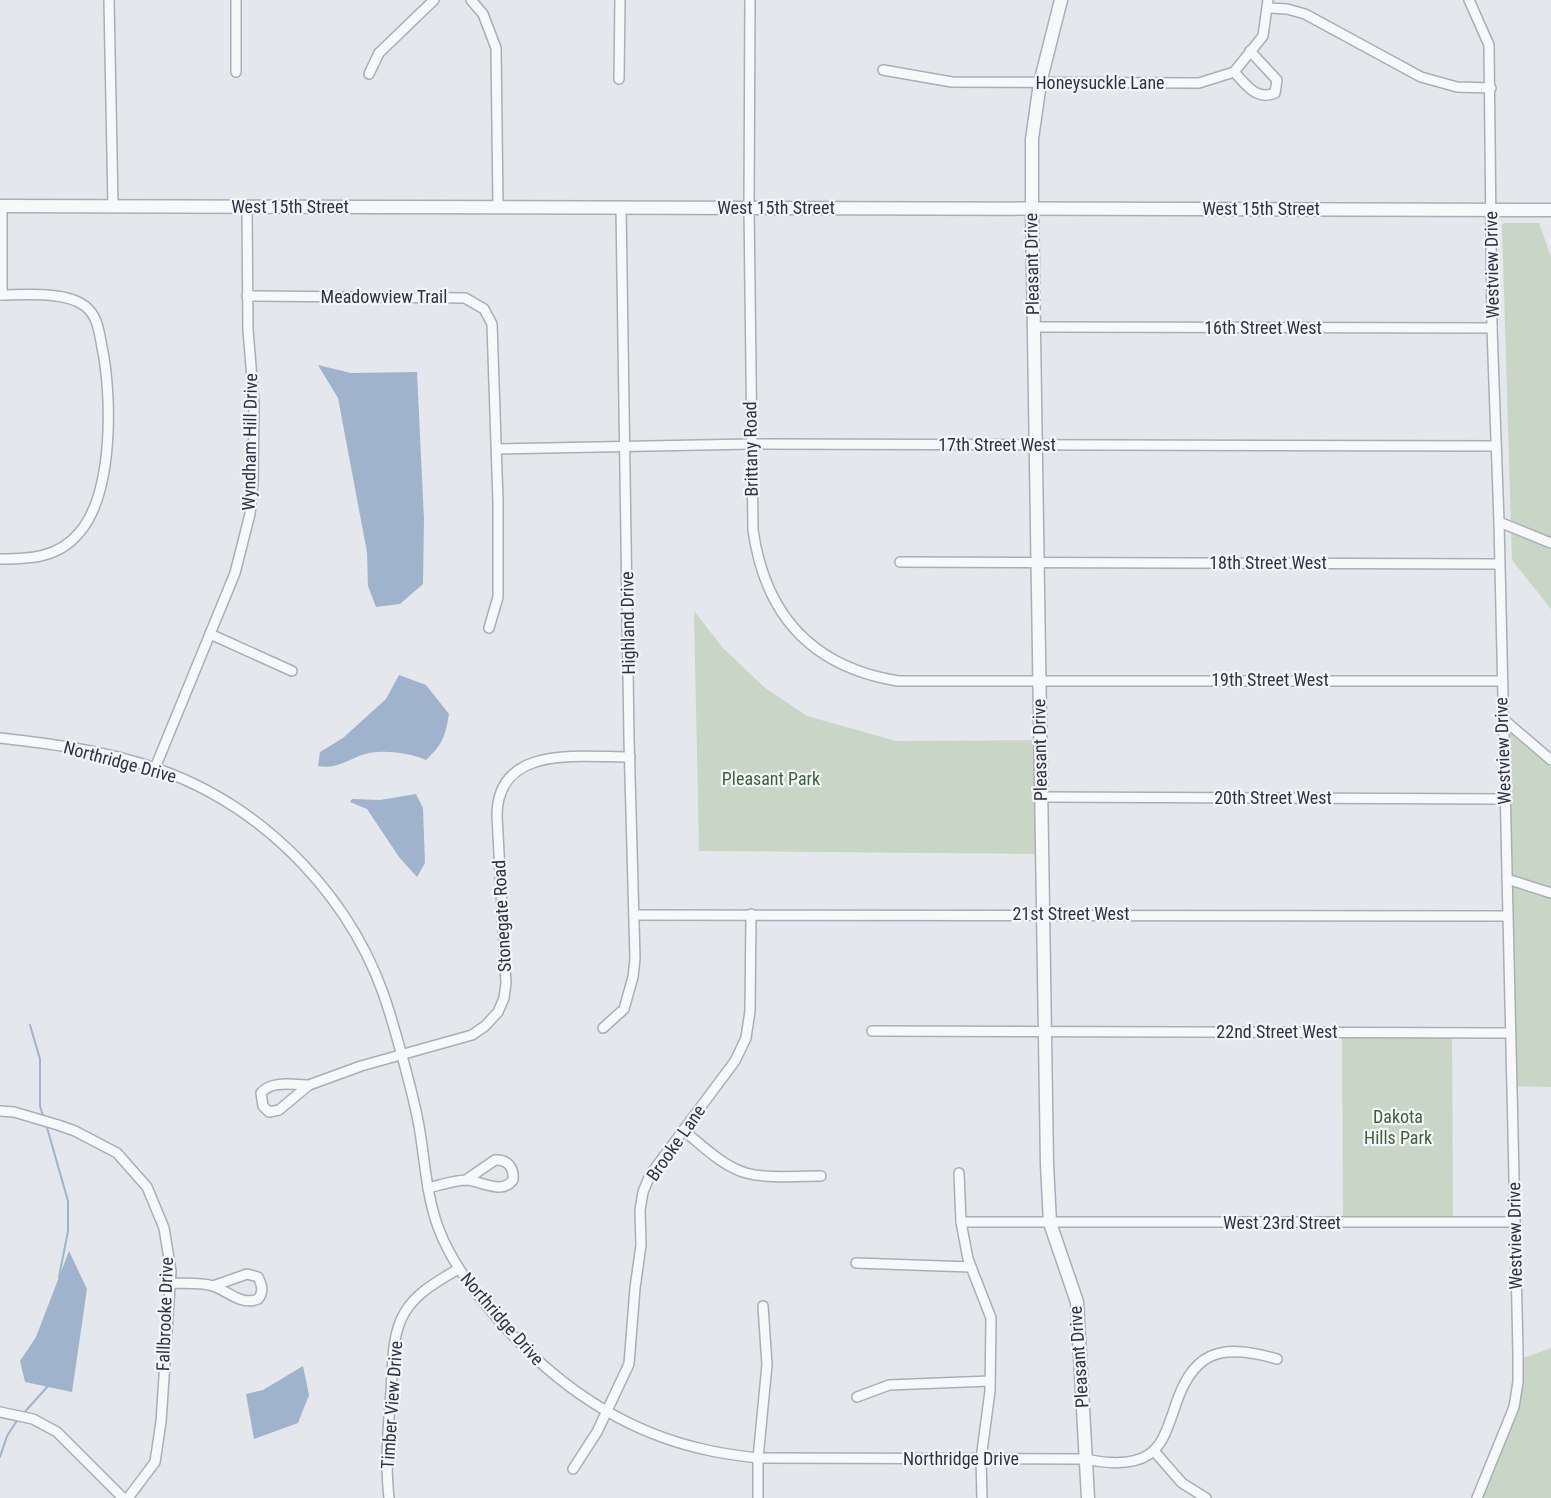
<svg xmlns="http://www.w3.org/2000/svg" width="1551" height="1498" font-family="'Roboto Condensed',sans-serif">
<rect width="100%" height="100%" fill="#e4e7ec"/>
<!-- green -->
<g fill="#c9d6c5">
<polygon points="1504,223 1539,223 1551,257 1551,609 1512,560 1502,225"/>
<polygon points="694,611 723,648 764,687 807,716 896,741 1040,740 1041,854 699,851"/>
<polygon points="1503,719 1551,760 1551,1087 1511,1086"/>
<polygon points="1342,1032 1452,1032 1453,1222 1343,1223"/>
<polygon points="1551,1348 1551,1498 1477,1498 1514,1407 1518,1360"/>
</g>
<!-- water -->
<g fill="#9fb4cc">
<polygon points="318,365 351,373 417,372 424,519 423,584 400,604 376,607 368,586 367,552 338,398"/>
<path d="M399 675 426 685 449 714C445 737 443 744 426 760 409 753 387 750 369 753 350 757 339 770 318 766L320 752 343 738 386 699Z"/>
<polygon points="416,794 423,808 425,863 417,877 399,857 367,809 350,802 352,799 354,799 380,800"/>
<polygon points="69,1251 87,1289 72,1392 25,1382 20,1361 36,1337"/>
<polygon points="303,1366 309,1395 298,1423 254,1439 246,1394 263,1390"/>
</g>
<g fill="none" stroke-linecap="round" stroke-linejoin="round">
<!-- stream -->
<g stroke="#9fb4cc" stroke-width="2">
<polyline points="30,1025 40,1059 40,1106 43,1116"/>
<polyline points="46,1124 68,1201 68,1231 59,1277"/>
<polyline points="22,1415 48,1386"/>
<polyline points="0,1457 7,1436 18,1419"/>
</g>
<defs>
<g id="minor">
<polyline points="109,0 113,206"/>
<polyline points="236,0 236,72"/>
<polyline points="471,0 483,14 496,48 498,207"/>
<path d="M750 0 749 208 753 530C765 615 812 667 898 681H1501"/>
<polyline points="1469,0 1489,45 1492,328 1499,522 1518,1352 1518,1382 1514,1407 1477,1498"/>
<polyline points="1268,8 1287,9 1305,14 1421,77 1457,87 1491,88"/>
<polyline points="883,70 952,82 1199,83 1234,72 1263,36 1268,0"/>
<path d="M1234 72C1247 85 1256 101 1275 93L1277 80 1250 51"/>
<polyline points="369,74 379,53 434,0"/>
<polyline points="619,79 620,0"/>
<path d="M0 295C24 295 66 291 85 306 98 316 99 332 102 347 112 396 114 493 79 533 58 558 30 559 0 559"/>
<polyline points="2,295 2,206"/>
<polyline points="247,296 465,298 484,309 492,324 498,502 498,597 489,628"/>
<polyline points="1033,327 1492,328"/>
<polyline points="497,449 751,444 1496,446"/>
<polyline points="1499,522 1551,543"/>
<polyline points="900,562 1499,564"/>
<polyline points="210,634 292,671"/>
<polyline points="1503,719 1551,760"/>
<path d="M0 738C53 744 107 751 158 769 268 808 357 902 390 1014 401 1051 412 1088 419 1126 425 1160 426 1194 438 1227 451 1262 473 1290 497 1318 553 1383 623 1432 707 1450 724 1454 741 1456 758 1458L1085 1459C1104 1463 1131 1466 1148 1455 1163 1445 1167 1429 1173 1413 1191 1352 1218 1342 1277 1359"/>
<polyline points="155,768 235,573 250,514 253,483 254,403 248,330 247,207"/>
<polyline points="1041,797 1505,799"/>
<polyline points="1507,879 1551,893"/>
<polyline points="634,915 1507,916"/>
<polyline points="603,1028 624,1009 633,977 635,959 629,739 621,207"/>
<polyline points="872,1031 1510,1033"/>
<path d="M309 1085C294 1085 271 1080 261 1093L263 1106 269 1112 279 1110 309 1085 361 1066 472 1035 485 1026 498 1012 504 998 506 983 497 816C497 744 580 757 630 757"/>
<polyline points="0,1111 14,1112 58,1125 75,1131 117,1153 147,1187 164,1228 171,1271 161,1422 155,1462 128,1498"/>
<path d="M684 1131C702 1145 722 1166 746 1173 769 1179 797 1176 821 1176"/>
<polyline points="959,1173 961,1222"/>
<path d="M428 1188C440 1185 455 1180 467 1180 481 1181 502 1195 513 1180 514 1168 508 1159 495 1160L466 1180"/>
<polyline points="856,1263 971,1267"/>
<path d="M170 1283C183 1284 200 1282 213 1286 228 1291 241 1306 258 1299 264 1292 262 1285 258 1277L247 1274 213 1286"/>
<polyline points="857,1397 889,1385 990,1381"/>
<polyline points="0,1412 33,1419 57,1432 123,1498"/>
<polyline points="1154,1451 1182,1483 1206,1498"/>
<polyline points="573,1469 597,1432 629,1364 635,1288 641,1245 640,1210 643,1192 650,1175 735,1061 746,1038 750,1011 751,914"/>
<path d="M389 1498C385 1463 388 1428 391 1392 393 1366 391 1335 405 1312 418 1291 439 1281 458 1269"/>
<polyline points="758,1498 758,1458 767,1365 763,1306"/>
<polyline points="982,1498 981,1459 990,1391 991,1318 968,1259 961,1222 1514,1222"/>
</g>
<g id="tertiary">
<polyline points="1061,0 1040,83 1032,139 1032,208 1047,1164 1050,1223 1077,1302 1088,1498"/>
<polyline points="0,206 1551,210"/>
</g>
</defs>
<!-- minor casing -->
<use href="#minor" stroke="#a9aeb7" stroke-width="12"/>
<!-- tertiary casing -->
<use href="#tertiary" stroke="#a9aeb7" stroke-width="15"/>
<!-- minor -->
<use href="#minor" stroke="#f7f8fa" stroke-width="9"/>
<!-- tertiary -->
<use href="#tertiary" stroke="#f7f8fa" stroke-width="12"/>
</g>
<g text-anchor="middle" stroke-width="4.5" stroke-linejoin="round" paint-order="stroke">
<!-- street labels -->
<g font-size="18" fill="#2b3445" stroke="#f4f6f9">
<text x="1100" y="89">Honeysuckle Lane</text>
<text x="290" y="213">West 15th Street</text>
<text x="776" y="214">West 15th Street</text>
<text x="1261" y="215">West 15th Street</text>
<text transform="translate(1032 264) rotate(-91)" y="6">Pleasant Drive</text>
<text transform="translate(1492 265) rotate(-91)" y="6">Westview Drive</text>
<text x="384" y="303">Meadowview Trail</text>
<text x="1263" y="334">16th Street West</text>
<text transform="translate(250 442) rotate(-89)" y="6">Wyndham Hill Drive</text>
<text x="997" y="451">17th Street West</text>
<text transform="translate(751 449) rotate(-91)" y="6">Brittany Road</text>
<text x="1268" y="569">18th Street West</text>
<text transform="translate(628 623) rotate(-91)" y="6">Highland Drive</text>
<text x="1270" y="686">19th Street West</text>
<text transform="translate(1040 750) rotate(-91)" y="6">Pleasant Drive</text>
<text transform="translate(1503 751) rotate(-92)" y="6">Westview Drive</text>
<text transform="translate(120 762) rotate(15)" y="6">Northridge Drive</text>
<text x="1273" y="804">20th Street West</text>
<text x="1071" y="920">21st Street West</text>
<text transform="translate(502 916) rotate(-93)" y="6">Stonegate Road</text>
<text x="1277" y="1038">22nd Street West</text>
<text transform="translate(676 1143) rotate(-55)" y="6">Brooke Lane</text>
<text x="1282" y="1229">West 23rd Street</text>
<text transform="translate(1515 1236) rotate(-91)" y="6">Westview Drive</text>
<text transform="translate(165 1314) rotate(-88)" y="6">Fallbrooke Drive</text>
<text transform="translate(502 1319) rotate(49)" y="6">Northridge Drive</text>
<text transform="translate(1079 1357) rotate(-94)" y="6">Pleasant Drive</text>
<text transform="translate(392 1405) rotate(-86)" y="6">Timber View Drive</text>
<text x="961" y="1465">Northridge Drive</text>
</g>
<!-- park labels -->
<g font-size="18" fill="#3f6138" stroke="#f4f6f9">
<text x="771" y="785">Pleasant Park</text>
<text x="1398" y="1123">Dakota<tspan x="1398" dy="21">Hills Park</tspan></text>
</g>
</g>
</svg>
